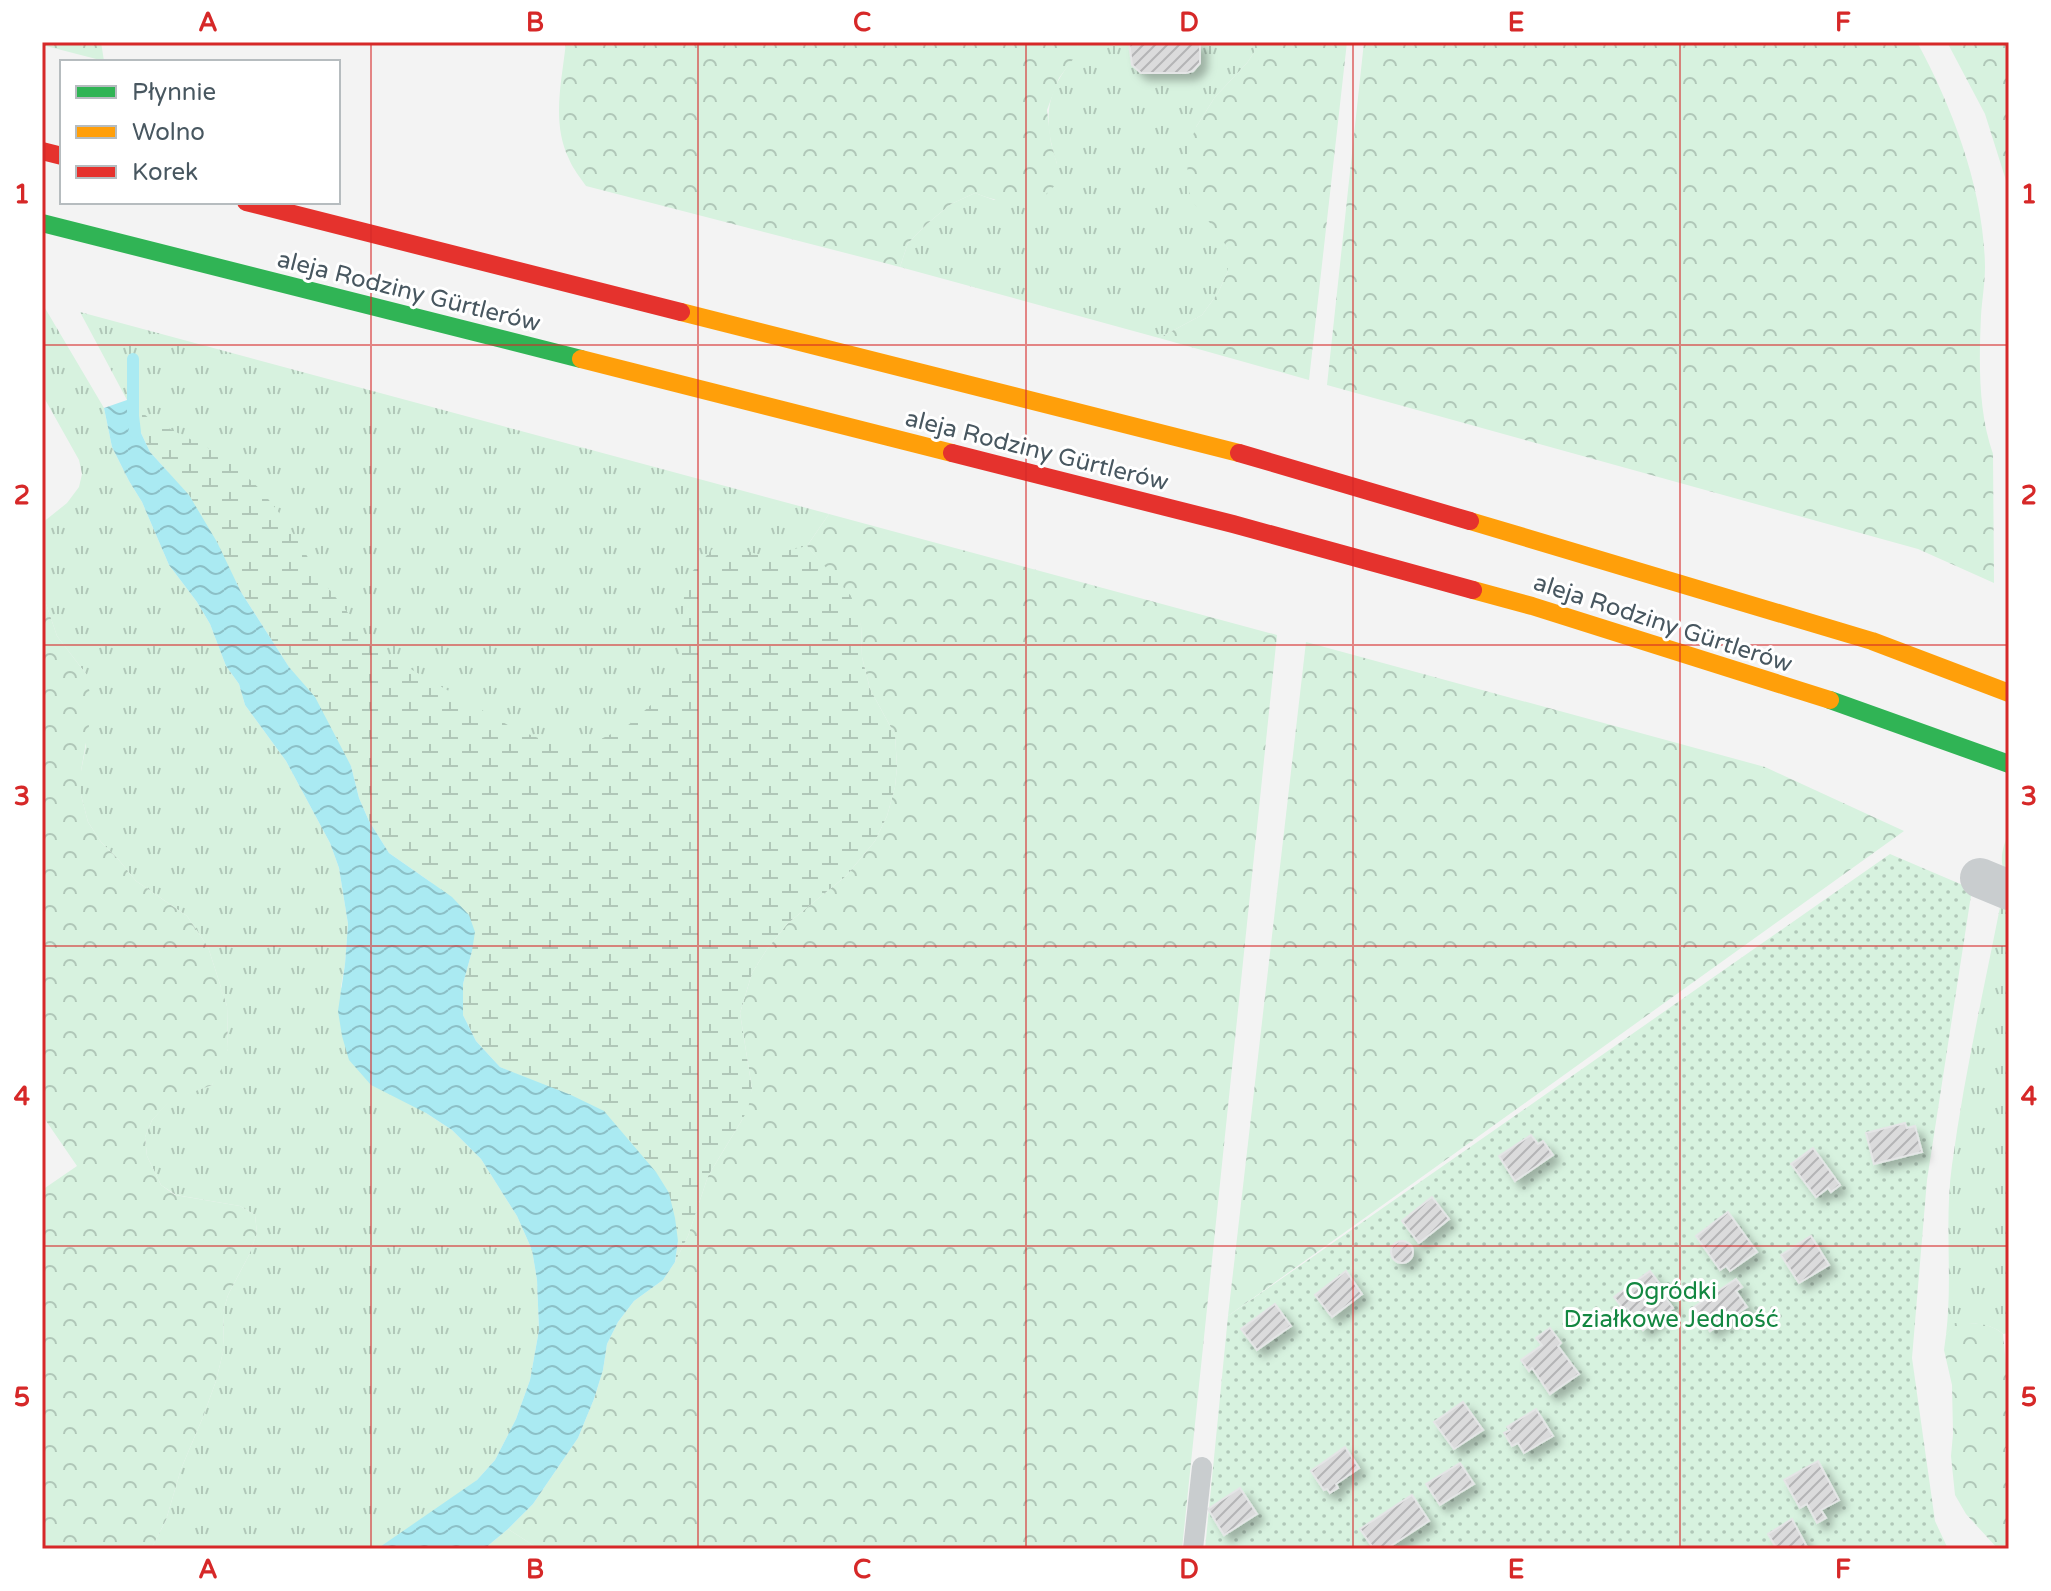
<svg xmlns="http://www.w3.org/2000/svg" width="2051" height="1591" font-family="'Varela Round',sans-serif">
<defs>
<pattern id="grass-tufts" width="24" height="20" patternUnits="userSpaceOnUse" patternTransform="scale(2)"><rect width="24" height="20" fill="#d7f2df"/><path d="M3 7l-1-3M5 7V3M7 7l1-3M15 17l-1-3M17 17v-4M19 17l1-3" fill="none" stroke="#b0c7b8"/></pattern>
<pattern id="forest-crowns" width="20" height="18" patternUnits="userSpaceOnUse" patternTransform="scale(2)"><rect width="20" height="18" fill="#d7f2df"/><path d="M2 6a3 3 0 1 1 6 0M12 15a3 3 0 1 1 6 0" fill="none" stroke="#b0c7b8"/></pattern>
<pattern id="wetland-marsh" width="20" height="14" patternUnits="userSpaceOnUse" patternTransform="scale(2)"><rect width="20" height="14" fill="#d7f2df"/><path d="M1 5h8M5 5V1M11 12h8M15 12V8" fill="none" stroke="#b0c7b8"/></pattern>
<pattern id="garden-dots" width="8" height="8" patternUnits="userSpaceOnUse" patternTransform="scale(2)"><rect width="8" height="8" fill="#d7f2df"/><path d="M2 2h.1M6 6h.1" fill="none" stroke="#b0c7b8" stroke-width="1.8" stroke-linecap="round"/></pattern>
<pattern id="water-waves" width="16" height="10" patternUnits="userSpaceOnUse" patternTransform="scale(2)"><rect width="16" height="10" fill="#aaeaf2"/><path d="M0 5q4-4 8 0t8 0" fill="none" stroke="#8cc0c7"/></pattern>
<pattern id="building-hatch" width="6" height="6" patternUnits="userSpaceOnUse" patternTransform="scale(2)"><rect width="6" height="6" fill="#dbdbdc"/><path d="M-1 1l2-2M0 6l6-6M5 7l2-2" fill="none" stroke="#b4b4b6"/></pattern>
<filter id="shadow"><feDropShadow dx="7" dy="7" stdDeviation="4" flood-color="#0004"/></filter>
</defs>
<rect width="100%" height="100%" fill="#f3f3f3"/>
<!-- grass -->
<g fill="url(#grass-tufts)">
<path d="M1078 42H1254L1255 51 1247 63 1215 97 1196 127 1207 218 1220 234 1228 249V271L1218 293 1202 315 1159 338 900 267 908 243 928 223 951 204 975 193 994 200 1057 164C1047 133 1043 105 1061 76 1069 63 1076 58 1078 42Z"/>
<polygon points="42,303 104,408 112,447 129,481 142,502 169,565 197,602 210,624 226,666 239,684 245,705 286,761 330,843 339,868 348,924 345,964 341,987 426,1113 452,1130 481,1159 517,1216 532,1250 537,1280 539,1330 530,1380 516,1419 495,1460 468,1490 378,1549 151,1549 166,1520 181,1469 203,1417 216,1381 224,1348 223,1312 228,1295 249,1255 257,1233 255,1215 240,1206 176,1195 161,1185 147,1156 145,1137 152,1120 171,1099 212,1085 228,1049 227,1006 208,947 187,916 136,881 118,859 101,842 88,822 81,795 81,771 86,746 86,674 57,636 42,592 42,523 67,503 79,487 82,474 79,460 42,394"/>
<polygon points="80,312 829,514 807,546 678,1241 351,766 133,416 127,400"/>
<path d="M2009 831V1333L2003 1334C1991 1323 1973 1323 1956 1323L1946 1335C1953 1278 1944 1222 1952 1165 1965 1068 1988 972 2006 876 1998 859 2003 848 2009 831Z"/>
<polygon points="508,1529 539,1549 484,1549"/>
</g>
<!-- forest -->
<g fill="url(#forest-crowns)">
<polygon points="42,42 101,42 104,61 42,45"/>
<path d="M566 42H1078L1077 54 1059 78 1047 110 1051 143 1057 164 1059 181C1055 185 1050 191 1045 195 1026 209 995 201 975 193L951 204 928 223 908 243 900 267 586 186C580 177 573 169 569 159 551 122 562 81 566 42Z"/>
<polygon points="1254,42 1347,42 1309,380 1159,338 1202,315 1218,293 1228,271 1228,249 1219,234 1192,201 1187,184 1188,149 1196,127 1215,97 1247,63 1255,51"/>
<path d="M1364 42H1917C1953 108 1984 191 1985 267 1985 283 1982 300 1981 316 1979 362 1978 411 1993 454L1994 583 1918 549 1327 385Z"/>
<polygon points="1947,42 2009,42 2009,190 1985,114"/>
<polygon points="829,514 1277,635 1182,1549 539,1549 508,1529 533,1504 578,1438 594,1399 603,1370 607,1344 618,1322 634,1301 663,1280 675,1262 688,1236 708,1176 742,1120 752,1089 740,1013 752,973 767,949 788,923 846,876 875,841 887,816 895,787 897,767 895,735 870,689 862,657 861,625 818,559 807,546"/>
<polygon points="42,592 57,636 86,674 91,699 90,720 81,771 81,795 88,822 101,842 118,859 136,881 187,916 208,947 227,1006 228,1049 222,1068 212,1085 171,1100 152,1120 145,1137 147,1156 161,1185 175,1195 240,1206 255,1215 257,1233 249,1255 228,1295 223,1312 224,1348 216,1381 203,1417 181,1469 166,1520 151,1549 42,1549 42,1190 77,1166 42,1115"/>
<polygon points="1306,642 1765,767 1904,831 1228,1316"/>
<path d="M1955 1323C1974 1323 1989 1322 2003 1334L2009 1395V1443L2005 1449 2009 1490V1549H1998L1966 1514 1955 1495 1951 1456 1953 1434 1952 1385 1944 1350 1946 1335Z"/>
</g>
<!-- wetland -->
<polygon fill="url(#wetland-marsh)" points="127,400 150,419 210,449 234,465 261,490 284,519 322,580 363,632 388,656 513,728 546,741 584,747 626,727 652,704 679,669 684,597 689,575 718,543 764,556 807,546 851,596 861,625 862,657 870,689 895,735 897,767 895,787 887,816 875,841 846,876 788,923 767,949 752,973 740,1013 752,1089 748,1109 742,1120 708,1176 688,1236 675,1262 678,1241 656,1172 627,1137 604,1111 500,1067 476,1041 463,1015 463,984 472,951 452,897 389,853 369,821 359,798 351,766 315,697 289,667 264,628 241,592 217,542 189,495 150,452 133,416"/>
<!-- garden -->
<polygon fill="url(#garden-dots)" points="1890,854 1972,889 1927,1180 1912,1358 1935,1521 1948,1549 1205,1549 1228,1316"/>
<!-- water -->
<polygon fill="url(#water-waves)" points="127,400 133,416 150,452 189,495 217,542 241,592 264,628 289,667 315,697 351,766 359,798 369,821 389,853 452,897 469,915 475,932 472,951 463,984 463,1015 476,1041 500,1067 571,1095 604,1111 656,1172 669,1193 675,1218 678,1241 675,1262 663,1280 634,1301 618,1322 607,1344 603,1370 594,1399 578,1438 533,1504 508,1529 484,1549 377,1549 477,1480 495,1460 516,1419 530,1380 539,1330 537,1280 532,1250 517,1216 481,1159 452,1130 426,1113 371,1085 349,1060 342,1036 338,1011 345,964 348,924 339,868 330,843 286,761 245,705 239,684 226,666 210,624 197,602 169,565 142,502 129,481 112,447 104,408"/>
<g fill="none" stroke-linecap="round" stroke-linejoin="round">
<!-- stream -->
<polyline stroke="#aaeaf2" stroke-width="12" points="133,359 133,416 135,432"/>
</g>
<!-- building -->
<g fill="url(#building-hatch)" stroke="#e4e5e6" stroke-width="2" filter="url(#shadow)">
<polygon points="1129,42 1200,42 1200,63 1193,71 1186,73 1141,73 1132,65"/>
<polygon points="1905,1123 1907,1128 1915,1126 1922,1152 1874,1164 1866,1133"/>
<polygon points="1531,1135 1538,1144 1543,1141 1553,1155 1515,1181 1499,1156"/>
<polygon points="1813,1148 1840,1185 1831,1192 1828,1188 1816,1197 1791,1164"/>
<polygon points="1432,1197 1449,1219 1419,1243 1402,1221"/>
<polygon points="1728,1212 1757,1252 1730,1271 1726,1266 1720,1270 1696,1236"/>
<polygon points="1811,1236 1829,1265 1799,1283 1781,1255"/>
<circle cx="1402" cy="1252" r="11"/>
<polygon points="1346,1271 1362,1294 1332,1317 1315,1295"/>
<polygon points="1650,1271 1668,1295 1665,1297 1673,1308 1643,1330 1627,1308 1624,1310 1614,1297"/>
<polygon points="1736,1279 1742,1287 1736,1291 1747,1307 1710,1331 1694,1307"/>
<polygon points="1275,1304 1291,1326 1257,1350 1241,1329"/>
<polygon points="1550,1328 1561,1343 1558,1346 1579,1374 1550,1394 1532,1368 1529,1371 1521,1360 1542,1345 1536,1338"/>
<polygon points="1463,1402 1483,1430 1454,1449 1434,1422"/>
<polygon points="1536,1409 1553,1436 1524,1453 1518,1443 1512,1446 1504,1433 1510,1430 1507,1427"/>
<polygon points="1345,1447 1359,1468 1336,1484 1338,1488 1330,1493 1327,1489 1324,1490 1311,1471"/>
<polygon points="1818,1461 1839,1500 1821,1510 1826,1518 1817,1523 1807,1504 1800,1508 1784,1480"/>
<polygon points="1460,1463 1474,1484 1440,1505 1426,1484"/>
<polygon points="1240,1488 1257,1514 1224,1535 1208,1509"/>
<polygon points="1412,1495 1429,1521 1386,1549 1374,1549 1360,1529"/>
<polygon points="1792,1519 1808,1549 1777,1549 1768,1534"/>
</g>
<g fill="none" stroke-linecap="round" stroke-linejoin="round">
<!-- lane -->
<polyline stroke="#c9cdcf" stroke-width="20" points="1193,1549 1202,1467"/>
<!-- street -->
<polyline stroke="#c9cdcf" stroke-width="40" points="1980,878 2009,890"/>
<!-- fast -->
<g stroke="#30b455" stroke-width="18">
<polyline points="42,223 581,359"/>
<polyline points="1830,700 2009,764"/>
</g>
<!-- slow -->
<g stroke="#ff9f0a" stroke-width="18">
<polyline points="681,312 1239,453"/>
<polyline points="581,359 952,453"/>
<polyline points="1470,521 1872,641 2009,693"/>
<polyline points="1473,590 1532,606 1830,700"/>
</g>
<!-- jam -->
<g stroke="#e5322d" stroke-width="18">
<polyline points="42,151 62,156"/>
<polyline points="246,202 681,312"/>
<polyline points="952,453 1233,524 1473,590"/>
<polyline points="1239,453 1470,521"/>
</g>
</g>
<!-- grid -->
<path fill="none" stroke="#d62828" stroke-width="2" stroke-opacity="0.55" d="M371 42V1549M698 42V1549M1026 42V1549M1353 42V1549M1680 42V1549M42 345H2009M42 645H2009M42 946H2009M42 1246H2009"/>
<g text-anchor="middle" stroke-width="6" stroke-linejoin="round" paint-order="stroke">
<!-- street labels -->
<g font-size="24" fill="#485760" stroke="#fff">
<text transform="translate(409 291) rotate(14)" y="8">aleja Rodziny Gürtlerów</text>
<text transform="translate(1037 450) rotate(14)" y="8">aleja Rodziny Gürtlerów</text>
<text transform="translate(1663 623) rotate(18)" y="8">aleja Rodziny Gürtlerów</text>
</g>
<!-- park labels -->
<g font-size="24" fill="#138741" stroke="#fff">
<text x="1671" y="1299">Ogródki<tspan x="1671" dy="28">Działkowe Jedność</tspan></text>
</g>
</g>
<!-- border -->
<rect width="2051" height="1591" fill="none" stroke="#ffffff" stroke-width="88"/>
<!-- legend -->
<rect x="60" y="60" width="280" height="144" fill="#ffffff" stroke="#b6bcbf" stroke-width="2"/>
<rect x="76" y="86" width="40" height="12" fill="#30b455" stroke="#b6bcbf" stroke-width="2"/>
<text x="132" y="100" font-size="24" fill="#485760">Płynnie</text>
<rect x="76" y="126" width="40" height="12" fill="#ff9f0a" stroke="#b6bcbf" stroke-width="2"/>
<text x="132" y="140" font-size="24" fill="#485760">Wolno</text>
<rect x="76" y="166" width="40" height="12" fill="#e5322d" stroke="#b6bcbf" stroke-width="2"/>
<text x="132" y="180" font-size="24" fill="#485760">Korek</text>
<rect x="44" y="44" width="1963" height="1503" fill="none" stroke="#d62828" stroke-width="3"/>
<g font-size="26" text-anchor="middle" font-weight="bold" fill="#d62828">
<text x="208" y="31">A</text>
<text x="535" y="31">B</text>
<text x="862" y="31">C</text>
<text x="1189" y="31">D</text>
<text x="1516" y="31">E</text>
<text x="1843" y="31">F</text>
<text x="22" y="203">1</text>
<text x="2029" y="203">1</text>
<text x="22" y="504">2</text>
<text x="2029" y="504">2</text>
<text x="22" y="805">3</text>
<text x="2029" y="805">3</text>
<text x="22" y="1105">4</text>
<text x="2029" y="1105">4</text>
<text x="22" y="1406">5</text>
<text x="2029" y="1406">5</text>
<text x="208" y="1578">A</text>
<text x="535" y="1578">B</text>
<text x="862" y="1578">C</text>
<text x="1189" y="1578">D</text>
<text x="1516" y="1578">E</text>
<text x="1843" y="1578">F</text>
</g>
</svg>
